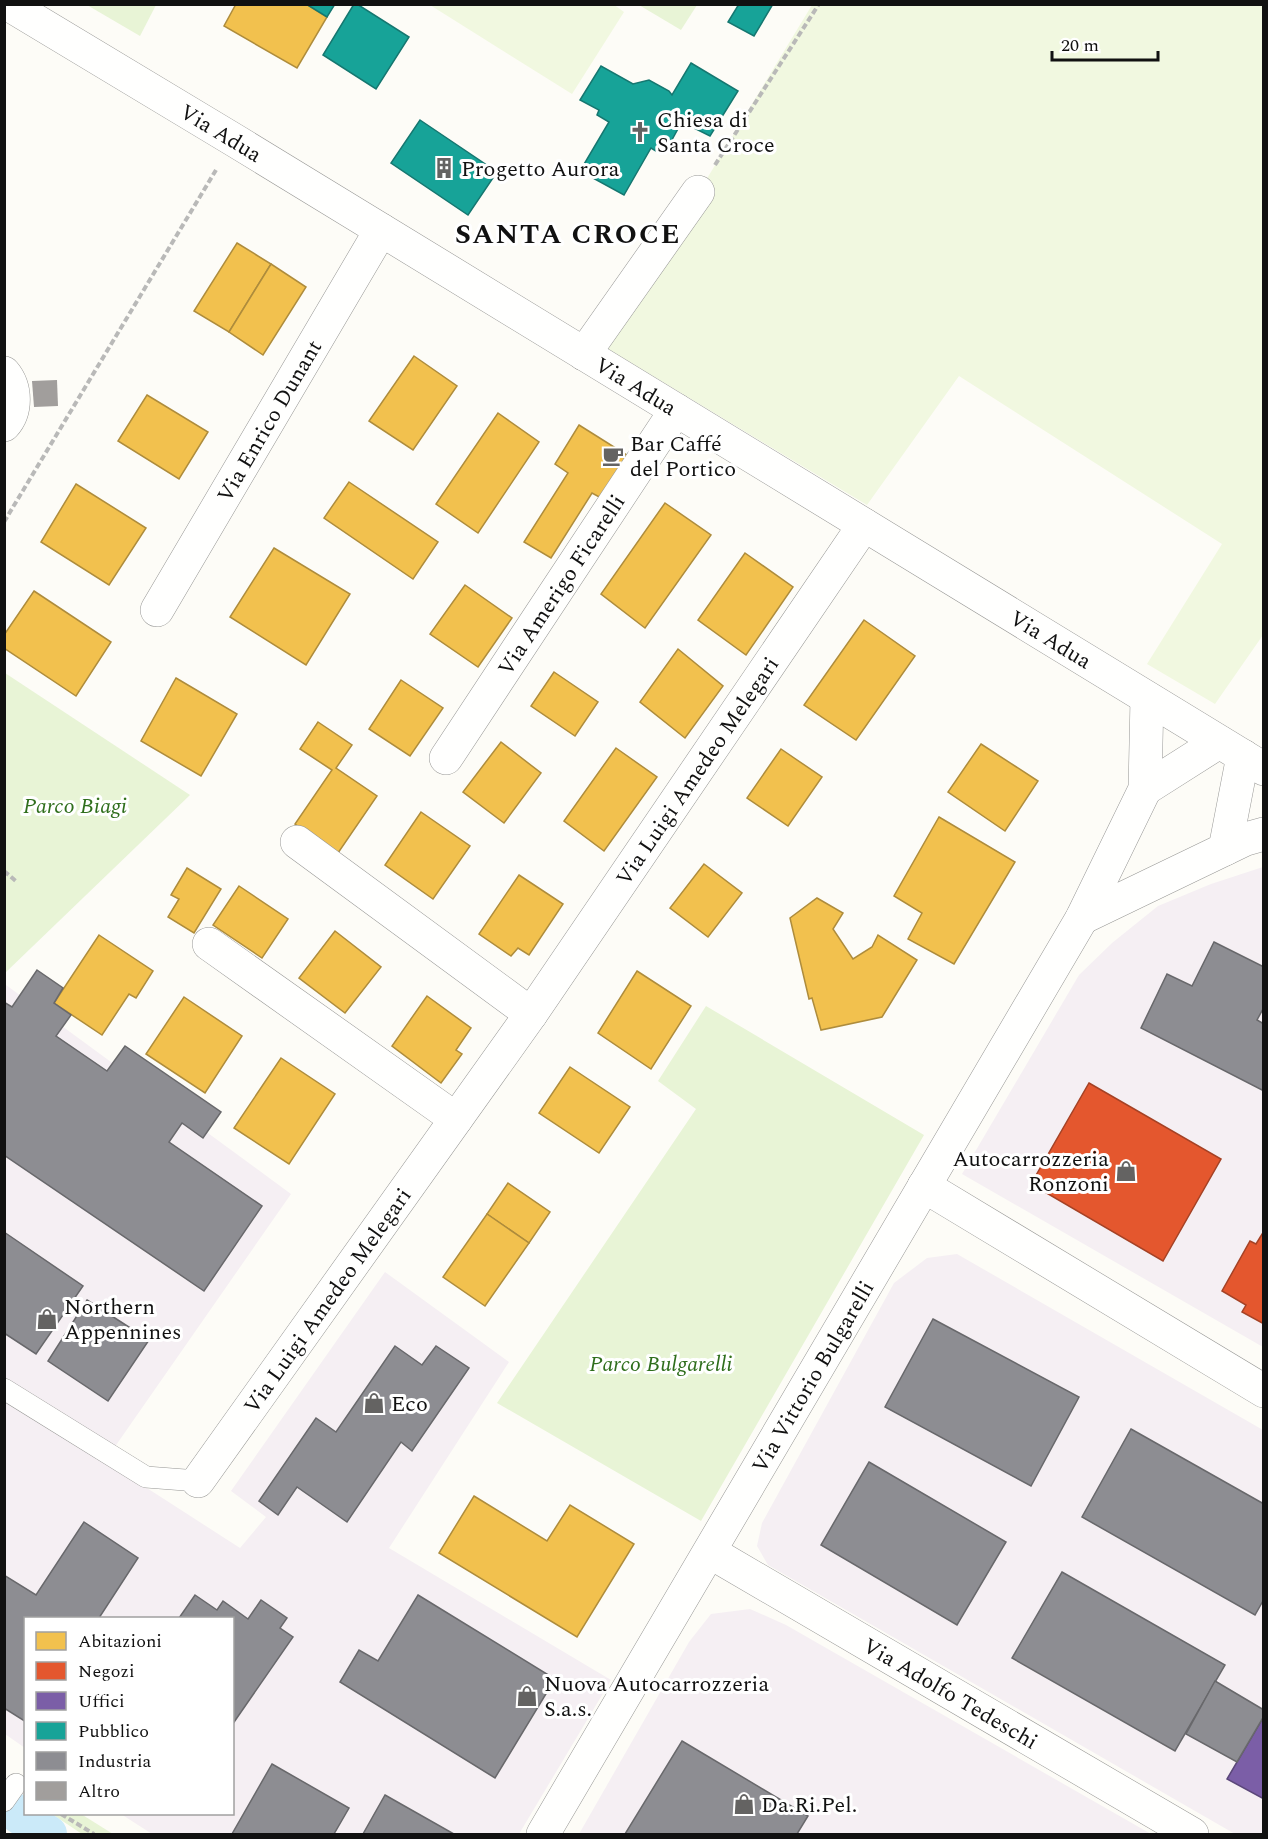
<svg xmlns="http://www.w3.org/2000/svg" width="1268" height="1839" font-family="Spectral,serif">
<rect width="100%" height="100%" fill="#fdfcf7"/>
<!-- industrial -->
<g fill="#f5eff3">
<polygon points="1263,867 1263,1347 962,1174 1079,975 1112,943 1158,906 1211,884"/>
<polygon points="6,985 291,1194 105,1461 240,1548 266,1517 231,1491 385,1272 509,1362 389,1548 611,1680 519,1834 152,1834 121,1814 232,1814 232,1618 26,1618 25,1748 5,1734"/>
<polygon points="957,1254 1263,1430 1263,1834 1235,1834 768,1565 757,1546 762,1523 894,1283 927,1258"/>
<polygon points="750,1609 786,1625 1151,1834 579,1834 689,1642 711,1614"/>
</g>
<!-- green -->
<g fill="#e8f4d6">
<polygon points="87,5 156,5 140,36"/>
<polygon points="639,5 697,5 681,30"/>
<polygon points="5,673 190,795 5,973"/>
<polygon points="706,1006 924,1135 701,1521 497,1403 696,1109 658,1081"/>
<polygon points="52,1814 81,1814 113,1834 82,1834"/>
</g>
<!-- pitch -->
<g fill="#f1f8e0">
<polygon points="613,4 624,12 572,94 430,5"/>
<polygon points="812,5 1263,5 1263,635 1215,704 1147,664 1222,544 959,376 867,505 605,347"/>
</g>
<!-- homes -->
<g fill="#f2c14e" stroke="#ae8c3c" stroke-width="1.5">
<polygon points="236,4 306,4 327,17 297,68 224,26"/>
<polygon points="237,243 271,264 229,332 194,311"/>
<polygon points="271,264 306,287 263,355 229,332"/>
<polygon points="414,356 457,386 413,450 369,421"/>
<polygon points="147,395 208,432 179,479 118,441"/>
<polygon points="498,413 539,442 478,533 436,504"/>
<polygon points="579,425 630,457 603,499 592,493 551,558 524,542 568,473 555,464"/>
<polygon points="349,482 438,542 413,579 324,518"/>
<polygon points="76,484 146,528 109,585 41,542"/>
<polygon points="665,503 711,535 645,628 601,594"/>
<polygon points="274,548 350,594 306,665 230,617"/>
<polygon points="745,553 793,587 746,655 698,620"/>
<polygon points="465,585 512,618 478,667 430,634"/>
<polygon points="34,591 111,642 76,696 4,648 4,635"/>
<polygon points="864,620 915,656 856,740 804,705"/>
<polygon points="678,649 723,686 685,738 640,702"/>
<polygon points="554,672 598,702 575,736 531,706"/>
<polygon points="176,678 237,714 201,776 141,741"/>
<polygon points="401,680 443,708 410,756 369,729"/>
<polygon points="318,722 352,745 336,768 377,796 338,853 295,824 332,770 300,749"/>
<polygon points="501,742 541,773 504,823 463,792"/>
<polygon points="981,744 1038,781 1005,831 948,792"/>
<polygon points="616,748 657,777 604,851 564,821"/>
<polygon points="781,749 822,777 788,826 747,798"/>
<polygon points="421,812 470,846 433,899 385,865"/>
<polygon points="939,817 1015,862 954,964 908,939 922,913 894,896"/>
<polygon points="704,864 742,893 708,937 670,908"/>
<polygon points="187,868 221,889 194,933 168,917 179,899 171,895"/>
<polygon points="519,875 563,904 529,955 518,948 511,956 479,934"/>
<polygon points="239,886 288,919 262,958 213,925"/>
<polygon points="817,898 843,913 833,929 853,959 872,947 878,935 917,960 882,1017 821,1030 812,998 809,999 790,918"/>
<polygon points="335,931 381,967 345,1013 299,978"/>
<polygon points="99,935 153,971 136,998 129,994 102,1035 54,1003"/>
<polygon points="637,971 691,1006 651,1069 598,1033"/>
<polygon points="427,996 471,1028 456,1050 462,1054 441,1083 392,1046"/>
<polygon points="184,997 242,1036 205,1093 146,1054"/>
<polygon points="281,1058 335,1094 289,1164 234,1128"/>
<polygon points="570,1067 630,1107 599,1153 539,1113"/>
<polygon points="508,1183 550,1212 529,1243 487,1214"/>
<polygon points="487,1214 529,1243 485,1306 443,1277"/>
<polygon points="474,1496 547,1541 570,1505 634,1544 577,1637 439,1553"/>
</g>
<!-- shops -->
<g fill="#e4572e" stroke="#a54225" stroke-width="1.5">
<polygon points="1089,1083 1221,1159 1163,1261 1031,1184"/>
<polygon points="1264,1231 1264,1324 1242,1312 1246,1305 1222,1291 1250,1241 1256,1244"/>
</g>
<!-- offices -->
<polygon fill="#7b5ea7" stroke="#5b477a" stroke-width="1.5" points="1264,1716 1264,1799 1227,1779"/>
<!-- public -->
<g fill="#17a398" stroke="#157770" stroke-width="1.5">
<polygon points="306,4 335,4 327,17"/>
<polygon points="354,4 357,4 409,37 376,89 323,55"/>
<polygon points="739,4 773,4 754,36 728,22"/>
<polygon points="691,63 738,91 710,136 684,123 681,128 679,127 667,149 659,153 651,148 624,195 580,171 609,122 597,115 599,110 580,100 601,66 633,84 649,80 669,91 672,95"/>
<polygon points="420,120 497,172 468,215 391,163"/>
</g>
<!-- industry -->
<g fill="#8d8d92" stroke="#68686b" stroke-width="1.5">
<polygon points="1214,942 1264,967 1264,1007 1257,1020 1264,1024 1264,1086 1262,1090 1141,1028 1167,974 1192,986"/>
<polygon points="37,970 63,988 54,1003 71,1015 56,1036 107,1071 125,1046 221,1112 203,1138 182,1123 169,1142 262,1206 204,1291 4,1155 4,1002 12,1007"/>
<polygon points="4,1232 83,1286 36,1354 4,1333"/>
<polygon points="87,1300 149,1340 108,1401 48,1361"/>
<polygon points="933,1319 1079,1397 1031,1486 885,1407"/>
<polygon points="395,1346 422,1365 436,1346 469,1368 412,1451 401,1442 347,1522 297,1487 278,1515 259,1501 316,1418 336,1432"/>
<polygon points="1131,1429 1264,1504 1264,1599 1255,1615 1082,1517"/>
<polygon points="869,1462 1006,1542 957,1625 821,1545"/>
<polygon points="84,1522 138,1558 99,1618 26,1618 26,1722 4,1708 4,1575 36,1595"/>
<polygon points="1062,1572 1225,1665 1175,1751 1012,1658"/>
<polygon points="195,1595 217,1610 223,1601 248,1619 261,1600 287,1618 280,1628 293,1637 232,1725 232,1618 179,1618"/>
<polygon points="418,1595 555,1679 495,1778 340,1682 359,1650 378,1661"/>
<polygon points="1215,1681 1264,1710 1264,1716 1237,1762 1186,1734"/>
<polygon points="682,1741 808,1816 797,1834 625,1834"/>
<polygon points="272,1764 349,1808 334,1834 336,1834 232,1834"/>
<polygon points="385,1795 454,1834 363,1834"/>
</g>
<g fill="none" stroke-linecap="round" stroke-linejoin="round">
<!-- canal -->
<polyline stroke="#cbeaf9" stroke-width="38" points="4,1805 48,1834"/>
</g>
<!-- building -->
<polygon fill="#a19e9c" points="57,380 58,406 34,407 32,381"/>
<g fill="none" stroke-linecap="round" stroke-linejoin="round">
<defs>
<g id="service">
<polyline points="4,1389 146,1477 198,1481"/>
<polyline points="4,1801 16,1784"/>
</g>
<g id="minor">
<path id="s1" d="M8 4 234 140 1264 769"/>
<polyline points="584,354 698,192"/>
<path d="M4 373C16 387 17 411 4 425"/>
<path id="s2" d="M157 610 381 230"/>
<path id="s3" d="M446 758 676 410"/>
<polyline points="1145,789 1219,742"/>
<polyline points="297,842 531,1014"/>
<polyline points="1225,849 1243,756"/>
<polyline points="1082,918 1246,839 1264,834"/>
<polyline points="209,944 456,1119"/>
<polyline points="924,1186 1264,1391"/>
<path id="s4" d="M198 1481 531 1014 864 525"/>
<path id="s5" d="M710 1552 1192 1834"/>
<path id="s6" d="M543 1834 1082 918 1145 789 1147 698"/>
</g>
</defs>
<!-- service casing -->
<use href="#service" stroke="#979795" stroke-width="22"/>
<!-- minor casing -->
<use href="#minor" stroke="#979795" stroke-width="34"/>
<!-- path -->
<g stroke="#b9b9b8" stroke-width="4" stroke-dasharray="6 3" stroke-linecap="butt">
<polyline points="715,165 819,4"/>
<polyline points="4,522 216,170"/>
<polyline points="4,871 17,882"/>
<polyline points="61,1814 94,1834"/>
</g>
<!-- service -->
<use href="#service" stroke="#fffffe" stroke-width="21"/>
<!-- minor -->
<use href="#minor" stroke="#fffffe" stroke-width="33"/>
</g>
<!-- icons -->
<defs>
<symbol id="church-bare" viewBox="-9 -9 18 18"><path d="M-1.2-6h2.4v3.5h3.3v2.4h-3.3V6h-2.4V-.1h-3.3v-2.4h3.3Z" fill="#646362" stroke="#fff" stroke-width="2.5" paint-order="stroke"/></symbol>
<symbol id="building-bare" viewBox="-9 -9 18 18"><path d="M-4-6H4V6H1V3H-1V6H-4ZM-2.5-4.3h1.7v1.8h-1.7ZM.8-4.3h1.7v1.8H.8ZM-2.5-1h1.7V.8h-1.7ZM.8-1h1.7V.8H.8Z" fill="#646362" stroke="#fff" stroke-width="2.5" paint-order="stroke"/></symbol>
<symbol id="cafe-bare" viewBox="-9 -9 18 18"><path d="M-5.5-4.5H6V0H3Q3 3.5 0 3.5H-2.5Q-5.5 3.5-5.5 0ZM3-3.2v2h1.7v-2ZM-6 4.5H4V6H-6Z" fill="#646362" stroke="#fff" stroke-width="2.5" paint-order="stroke"/></symbol>
<symbol id="shop-bare" viewBox="-9 -9 18 18"><path d="M-5-2.5h2.3a2.7 3.5 0 0 1 5.4 0H5L5.5 6h-11ZM-1.5-2.5h3a1.5 2.3 0 0 0-3 0Z" fill="#646362" stroke="#fff" stroke-width="2.5" paint-order="stroke"/></symbol>
</defs>
<g fill-rule="evenodd">
<use href="#church-bare" x="625" y="117" width="30" height="30"/>
<use href="#building-bare" x="429" y="153" width="30" height="30"/>
<use href="#cafe-bare" x="598" y="441" width="30" height="30"/>
<use href="#shop-bare" x="1111" y="1156" width="30" height="30"/>
<use href="#shop-bare" x="32" y="1304" width="30" height="30"/>
<use href="#shop-bare" x="359" y="1388" width="30" height="30"/>
<use href="#shop-bare" x="512" y="1681" width="30" height="30"/>
<use href="#shop-bare" x="729" y="1789" width="30" height="30"/>
</g>
<g text-anchor="middle" stroke-width="6" stroke-linejoin="round" paint-order="stroke">
<!-- poi labels -->
<g font-size="22" fill="#111" stroke="#fff" text-anchor="start">
<text x="657" y="127">Chiesa di<tspan x="657" dy="25">Santa Croce</tspan></text>
<text x="461" y="176">Progetto Aurora</text>
<text x="630" y="451">Bar Caffé<tspan x="630" dy="25">del Portico</tspan></text>
<text x="1109" y="1166" text-anchor="end">Autocarrozzeria<tspan x="1109" dy="25">Ronzoni</tspan></text>
<text x="64" y="1314">Northern<tspan x="64" dy="25">Appennines</tspan></text>
<text x="391" y="1411">Eco</text>
<text x="544" y="1691">Nuova Autocarrozzeria<tspan x="544" dy="25">S.a.s.</tspan></text>
<text x="761" y="1812">Da.Ri.Pel.</text>
</g>
<!-- street labels -->
<g font-size="22" fill="#111" stroke="#fff">
<text dy="8" stroke="none"><textPath href="#s1" startOffset="249">Via Adua</textPath></text>
<text dy="8" stroke="none"><textPath href="#s1" startOffset="735">Via Adua</textPath></text>
<text dy="8" stroke="none"><textPath href="#s2" startOffset="220">Via Enrico Dunant</textPath></text>
<text dy="8" stroke="none"><textPath href="#s3" startOffset="208">Via Amerigo Ficarelli</textPath></text>
<text dy="8" stroke="none"><textPath href="#s1" startOffset="1221">Via Adua</textPath></text>
<text dy="8" stroke="none"><textPath href="#s4" startOffset="868">Via Luigi Amedeo Melegari</textPath></text>
<text dy="8" stroke="none"><textPath href="#s4" startOffset="222">Via Luigi Amedeo Melegari</textPath></text>
<text dy="8" stroke="none"><textPath href="#s6" startOffset="531">Via Vittorio Bulgarelli</textPath></text>
<text dy="8" stroke="none"><textPath href="#s5" startOffset="279">Via Adolfo Tedeschi</textPath></text>
</g>
<!-- park labels -->
<g font-size="22" font-style="italic" fill="#2f6e1c" stroke="#fff">
<text x="75" y="813">Parco Biagi</text>
<text x="661" y="1371">Parco Bulgarelli</text>
</g>
<!-- district labels -->
<g font-size="28" font-weight="bold" letter-spacing="1.5" fill="#111" stroke="#fff">
<text x="568" y="243">SANTA CROCE</text>
</g>
</g>
<!-- border -->
<rect width="1268" height="1839" fill="none" stroke="#111111" stroke-width="12"/>
<!-- legend -->
<rect x="24" y="1617" width="210" height="198" fill="#ffffff" stroke="#a0a0a0" stroke-width="1.5"/>
<rect x="36" y="1632" width="30" height="18" fill="#f2c14e" stroke="#a0a0a0" stroke-width="1.5"/>
<text x="78" y="1647" font-size="18" fill="#111111">Abitazioni</text>
<rect x="36" y="1662" width="30" height="18" fill="#e4572e" stroke="#a0a0a0" stroke-width="1.5"/>
<text x="78" y="1677" font-size="18" fill="#111111">Negozi</text>
<rect x="36" y="1692" width="30" height="18" fill="#7b5ea7" stroke="#a0a0a0" stroke-width="1.5"/>
<text x="78" y="1707" font-size="18" fill="#111111">Uffici</text>
<rect x="36" y="1722" width="30" height="18" fill="#17a398" stroke="#a0a0a0" stroke-width="1.5"/>
<text x="78" y="1737" font-size="18" fill="#111111">Pubblico</text>
<rect x="36" y="1752" width="30" height="18" fill="#8d8d92" stroke="#a0a0a0" stroke-width="1.5"/>
<text x="78" y="1767" font-size="18" fill="#111111">Industria</text>
<rect x="36" y="1782" width="30" height="18" fill="#a19e9c" stroke="#a0a0a0" stroke-width="1.5"/>
<text x="78" y="1797" font-size="18" fill="#111111">Altro</text>
<!-- scale -->
<path d="M1052 51v9h106v-9" fill="none" stroke="#111111" stroke-width="3"/>
<text x="1061" y="51" font-size="18" fill="#111111" stroke="#ffffff" stroke-width="4.5" paint-order="stroke">20 m</text>
</svg>
